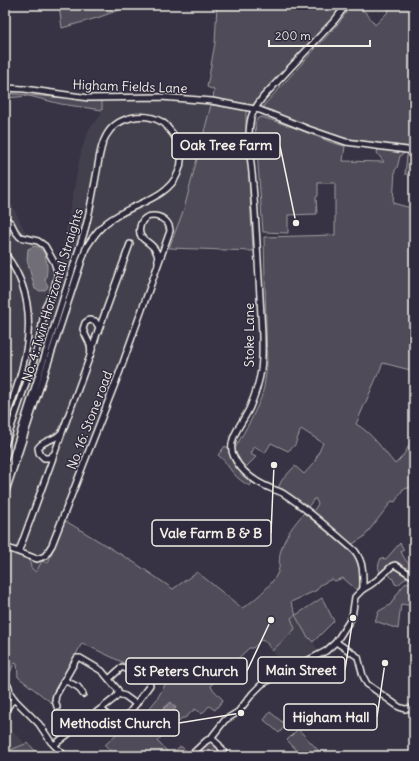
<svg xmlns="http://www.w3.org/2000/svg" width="419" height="761" font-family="Delius,sans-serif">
<rect width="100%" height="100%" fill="#373244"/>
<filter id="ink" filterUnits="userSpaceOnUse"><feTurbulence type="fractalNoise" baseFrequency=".025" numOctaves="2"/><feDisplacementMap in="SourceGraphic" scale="8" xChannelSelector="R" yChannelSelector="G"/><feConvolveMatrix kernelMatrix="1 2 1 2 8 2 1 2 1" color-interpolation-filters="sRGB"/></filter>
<g filter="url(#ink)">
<!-- built -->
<g fill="#433f4e">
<polygon points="163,99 211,105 184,209 137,326 106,415 64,520 43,555 42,561 36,572 31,568 31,562 5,549 5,200 12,205 27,235 43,243 57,266 59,266 81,151 89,129 101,115 102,101"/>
<polygon points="322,598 334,621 313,642 319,652 298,664 288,667 272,651 295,629 291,618"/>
<polygon points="5,693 15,705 5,718"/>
<polygon points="5,724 19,737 26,745 5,752"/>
</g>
<!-- green -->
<g fill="#504b59" stroke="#a29ea0">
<polygon points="59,5 133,5 97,18 62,28"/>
<polygon points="217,5 341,5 333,18 254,104 250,106 213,99 214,90 207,87 215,43"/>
<path d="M351 5C361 5 370 17 375 25L389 11 387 5H414V147L375 143 344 138 269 112 264 108V105L339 23Z"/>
<polygon points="5,93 102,101 102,110 61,104 29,96 5,98"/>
<polygon points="211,105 246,110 246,121 253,251 169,248 184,209"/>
<path d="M262 117 298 129 333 143 345 146 343 161 384 162 377 153 378 149 402 152 405 153 400 156 397 168 395 170 393 203 414 209V371L383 363 356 424C372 433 383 450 395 464 406 454 409 446 414 432V487L403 489 395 502 392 501 364 537 351 545 312 513 318 504 315 498 307 508 278 488 282 480 295 466 304 474 314 463 323 443 301 429 295 445 288 451 271 443 265 453 254 446 250 454 256 457 245 468 236 458 235 448 251 420 261 398 264 387 267 366 264 237 335 235V183H318V196L316 197 317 214 288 215V233L263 232 255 123 258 118Z"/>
<polygon points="409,153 414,153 414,175 405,174 407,155"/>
<path d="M225 446 229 449 233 460 253 481 250 486C244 483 238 479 233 473 228 467 225 460 218 455Z"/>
<path d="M304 513 355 555 361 569 360 583 358 591 343 578 335 581 332 579 320 585 317 590 291 602 296 615 322 598 334 621 313 642 307 636 295 615 291 618 295 629 272 651 266 642 261 640 253 648H249L212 684 211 687 223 700 215 710 209 706 202 714 195 709 185 718H182L157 741 171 755 179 747H182L186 751 182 755 181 754 179 756H115L105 745 131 720H140L157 699 166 683 82 643 55 694 57 707 18 677 17 664 14 663 5 686V549L29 558 30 560 31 568 36 572 42 561 48 563 64 520 135 563 173 589 197 572 242 608C252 603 272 585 277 574 281 567 278 558 281 550 285 536 294 524 304 513Z"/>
<path d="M400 543 404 550 401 551C403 557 408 565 414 567V571L409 572 398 563 392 564 380 572C377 567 379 563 381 558L386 559Z"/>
<path d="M391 568C397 567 403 573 407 577L398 585 395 584 393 579 387 573Z"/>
<polygon points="414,581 414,606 401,604 398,629 375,621 379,611 390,605 402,587 406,583"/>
<polygon points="270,712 286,725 279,733 264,720"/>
<polygon points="298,729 319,751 314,756 302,756 287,740"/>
<polygon points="211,740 218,745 211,752 205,756 199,750"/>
<polygon points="28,743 40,756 5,756 5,752"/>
</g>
<!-- water -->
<g fill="#726e77" stroke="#a6a2a4">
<path d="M34 246C48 247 49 270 45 280L48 286C46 292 40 292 35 289L27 260 28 249Z"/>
<polygon points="171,702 176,708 171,713 172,715 165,717 162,714 163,709"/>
</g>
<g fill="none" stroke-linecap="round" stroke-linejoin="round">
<defs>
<g id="minor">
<path d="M346 5 335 20 263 97C258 104 253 110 251 118 246 138 252 165 253 185 256 222 258 260 260 297 261 321 264 346 261 370 259 383 255 395 250 407 244 422 225 440 234 457 241 472 256 482 270 488 274 490 280 491 284 494 309 510 332 531 355 551 364 563 363 574 363 589"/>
<polyline points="5,88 24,89 89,98 161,97 212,101 260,110 308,129 346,142 414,151"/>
<polyline points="5,219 11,223 15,231 20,237 38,241 45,246 54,262 57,271 57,277 53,292 45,307 40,336 34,360 5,445"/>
<path d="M5 254C46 306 25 366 5 421"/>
<path d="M89 320 95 321 99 327 90 356C93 344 86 339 83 329L85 323Z"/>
<polyline points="98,332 130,244"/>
<path d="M54 454 49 458H44L39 453 38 448C44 439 55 441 61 433"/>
<path d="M5 481 84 233C90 213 93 192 97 171 99 159 100 146 106 136 116 117 144 111 162 122 164 123 167 126 168 128 180 141 185 157 178 173 168 198 135 203 115 217 102 224 94 235 86 248L5 494"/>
<path d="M5 547 37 559 45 556 52 545 120 371 170 231C170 215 143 209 140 227 136 244 159 239 158 263"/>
<polyline points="19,551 90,356"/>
<polyline points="336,642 358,657 363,676 367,684 399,707 405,709 414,708"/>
<polyline points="109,679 122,667 149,680 150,685 130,712"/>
<polyline points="64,680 78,687 83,694"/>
<polyline points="9,687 10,693 15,700 39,724 51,742 65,756"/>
<polyline points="118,694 125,696 136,704"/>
<polyline points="102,709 106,714"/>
<polyline points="5,711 11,702 15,700"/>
<polyline points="211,738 219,745 226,756"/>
<polyline points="54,745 115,698 118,694 118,690 102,671 80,658 77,658 56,695 55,700 57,707"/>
<polyline points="190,756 206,741 211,738 225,720 238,712 253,693 262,684 326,651 336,642 352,617 355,597 363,589 370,585 377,580 392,566 395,565 414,577"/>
</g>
</defs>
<!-- minor casing -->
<use href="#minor" stroke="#f4f1e8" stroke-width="8"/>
<!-- minor -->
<use href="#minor" stroke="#2f2a3d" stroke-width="5"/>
</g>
</g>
<g text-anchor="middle" stroke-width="3" stroke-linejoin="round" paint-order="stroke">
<!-- street labels -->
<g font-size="13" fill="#f4f1e8" stroke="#2f2a3d">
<text transform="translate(130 86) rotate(2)" y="5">Higham Fields Lane</text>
<text transform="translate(52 295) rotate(-73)" y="5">No. 4: Twin Horizontal Straights</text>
<text transform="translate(249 335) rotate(-90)" y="5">Stoke Lane</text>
<text transform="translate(89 420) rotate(-69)" y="5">No. 16: Stone road</text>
</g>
</g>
<!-- callouts -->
<path fill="none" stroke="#f4f1e8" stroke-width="1.5" d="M296 223L280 146M274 465L271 533M353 618L345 670M271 620L247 671M385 663L377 717M241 713L179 723"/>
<g fill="#f4f1e8" stroke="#2f2a3d" stroke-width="1.5">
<circle cx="296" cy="223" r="4"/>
<circle cx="274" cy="465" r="4"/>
<circle cx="353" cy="618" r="4"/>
<circle cx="271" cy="620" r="4"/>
<circle cx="385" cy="663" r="4"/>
<circle cx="241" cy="713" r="4"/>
</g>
<g fill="#2f2a3d" stroke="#f4f1e8" stroke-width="1.5">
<rect x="172" y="133" width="108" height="26" rx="4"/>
<rect x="152" y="520" width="119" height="26" rx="4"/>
<rect x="258" y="657" width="87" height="26" rx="4"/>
<rect x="126" y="658" width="121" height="26" rx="4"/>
<rect x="284" y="704" width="93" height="26" rx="4"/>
<rect x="52" y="710" width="127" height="26" rx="4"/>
</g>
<g font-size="14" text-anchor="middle" font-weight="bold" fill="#f4f1e8">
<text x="226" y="150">Oak Tree Farm</text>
<text x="211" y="538">Vale Farm B &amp; B</text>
<text x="301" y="675">Main Street</text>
<text x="186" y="676">St Peters Church</text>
<text x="331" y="722">Higham Hall</text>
<text x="115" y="728">Methodist Church</text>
</g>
<!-- margin -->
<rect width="419" height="761" fill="none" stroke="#2f2a3d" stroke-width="20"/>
<rect x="10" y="10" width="399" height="741" fill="none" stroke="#f4f1e8" stroke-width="1.5" filter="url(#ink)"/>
<!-- scale -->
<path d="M269 40v6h101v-6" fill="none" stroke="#f4f1e8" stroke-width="2"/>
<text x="275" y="40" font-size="12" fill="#f4f1e8" stroke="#2f2a3d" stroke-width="3" paint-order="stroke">200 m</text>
</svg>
